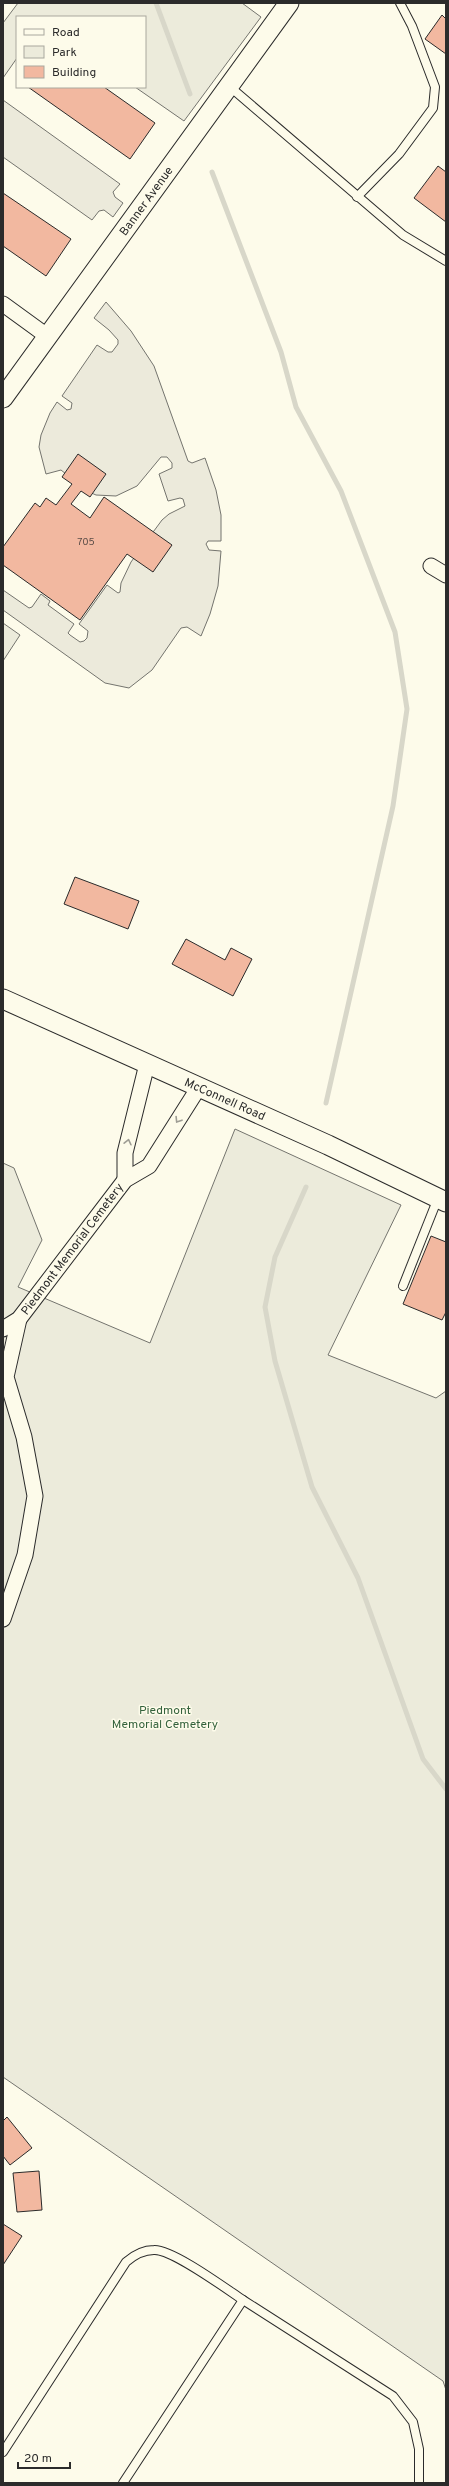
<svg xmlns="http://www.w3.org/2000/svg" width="449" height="2486" font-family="Overpass,sans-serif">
<rect width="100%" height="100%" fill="#fdfbea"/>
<!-- green -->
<g fill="#ecebdb" stroke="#74746e">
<polygon points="18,3 242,3 261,17 184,121 135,87 145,87 145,17 17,17 17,58 3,78 3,23"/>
<polygon points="3,623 20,635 3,661"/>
<polygon points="235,1129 401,1205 328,1355 436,1398 446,1391 446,2390 443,2381 3,2077 3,1163 14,1168 42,1240 18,1287 150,1343"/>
</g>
<!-- parking -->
<g fill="#eceadb" stroke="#74746e">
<polygon points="3,100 120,184 113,192 115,197 123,203 113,217 104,210 99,211 92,220 3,157"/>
<polygon points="106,302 131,331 154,366 188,461 192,463 205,458 216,490 221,515 221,541 208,541 206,544 209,550 221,551 218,586 210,614 201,636 187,627 181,628 152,670 129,688 105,683 3,610 3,590 29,608 32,607 41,594 50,601 48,605 74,624 68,633 70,635 80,642 84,641 87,638 88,631 79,624 107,585 118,593 120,592 121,583 131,562 162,520 169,514 185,506 183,499 180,498 168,501 159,474 172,468 172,463 167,457 161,457 137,486 116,496 96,495 87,491 61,470 46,474 39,447 41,435 50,413 57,402 67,410 71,409 72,403 62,396 97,345 108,352 112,352 118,344 118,340 109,330 94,318"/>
</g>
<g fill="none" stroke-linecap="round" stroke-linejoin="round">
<!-- stream -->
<g stroke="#d8d7c9" stroke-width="5">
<polyline points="156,3 190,94"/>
<polyline points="212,172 281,352 296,407 341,491 395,632 407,709 393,806 326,1103"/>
<polyline points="306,1187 275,1257 265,1307 275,1361 312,1487 358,1578 423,1759 446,1789"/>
</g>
</g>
<!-- building -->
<g fill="#f2b8a0" stroke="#2b2b2b">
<polygon points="442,15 446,19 446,54 425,39"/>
<polygon points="28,87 104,87 155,123 130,159"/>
<polygon points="438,166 446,172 446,222 414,198"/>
<polygon points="3,193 71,239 46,276 3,246"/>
<polygon points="78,454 106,474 90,497 81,491 71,504 90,518 104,497 172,545 153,572 127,554 80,620 3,565 3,547 35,503 40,507 46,498 56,505 72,484 62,477"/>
<polygon points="75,877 139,901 128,929 64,904"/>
<polygon points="186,939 225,960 231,948 252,959 233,996 172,964"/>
<polygon points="431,1236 446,1242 446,1312 442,1320 403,1304"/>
<polygon points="7,2117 32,2148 10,2165 3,2156 3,2121"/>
<polygon points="39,2171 42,2210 17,2212 13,2173"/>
<polygon points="3,2224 22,2236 3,2265"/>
</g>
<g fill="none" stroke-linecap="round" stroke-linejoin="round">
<defs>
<g id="service">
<polyline points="229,86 403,235 446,261"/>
<polyline points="357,197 399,154 433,108 435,87 412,26 400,3"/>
<polyline points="403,1286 438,1198"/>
<path d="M3 2452 126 2262C134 2255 142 2250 154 2250 172 2249 225 2288 243 2300"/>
<polyline points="123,2483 243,2300 393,2396 413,2422 419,2449 419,2483"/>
</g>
<g id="minor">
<polyline points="3,304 47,336"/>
<polyline points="431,566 446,575"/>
<polyline points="125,1180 125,1153 147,1064"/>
<polyline points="3,1329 19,1319 125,1180 149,1166 199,1087"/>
<polyline points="3,1619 25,1555 35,1496 24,1437 6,1377 19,1319"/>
</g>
<g id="tertiary">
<polyline points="3,398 289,3"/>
<polyline points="3,999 328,1145 446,1202"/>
</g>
</defs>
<!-- service casing -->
<use href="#service" stroke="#2b2b2b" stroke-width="10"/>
<!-- minor casing -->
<use href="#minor" stroke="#2b2b2b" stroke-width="17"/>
<!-- tertiary casing -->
<use href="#tertiary" stroke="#2b2b2b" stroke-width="21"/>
<!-- service -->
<use href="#service" stroke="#fdfbea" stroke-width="8"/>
<!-- minor -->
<use href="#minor" stroke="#fdfbea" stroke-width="15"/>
<!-- tertiary -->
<use href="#tertiary" stroke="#fdfbea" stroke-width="19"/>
</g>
<!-- one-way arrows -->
<defs><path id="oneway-chevron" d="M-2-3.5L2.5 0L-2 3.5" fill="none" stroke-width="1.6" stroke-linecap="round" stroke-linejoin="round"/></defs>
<g stroke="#9e9d94">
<use href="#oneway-chevron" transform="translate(178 1120) rotate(122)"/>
<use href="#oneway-chevron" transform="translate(128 1142) rotate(-77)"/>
</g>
<g text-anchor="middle" stroke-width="3" stroke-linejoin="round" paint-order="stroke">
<!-- number labels -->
<g font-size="10" fill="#5d4e48">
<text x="86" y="545">705</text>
</g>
<!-- street labels -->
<g font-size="12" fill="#2b2b2b" stroke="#fdfbea">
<text transform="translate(146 201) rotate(-54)" y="4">Banner Avenue</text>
<text transform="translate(225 1099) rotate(24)" y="4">McConnell Road</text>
<text transform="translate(72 1249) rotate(-53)" y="4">Piedmont Memorial Cemetery</text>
</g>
<!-- park labels -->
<g font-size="12" fill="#34623c" stroke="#fdfbea">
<text x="165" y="1714">Piedmont<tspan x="165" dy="14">Memorial Cemetery</tspan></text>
</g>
</g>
<!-- border -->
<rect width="449" height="2486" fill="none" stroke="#2b2b2b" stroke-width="8"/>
<!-- legend -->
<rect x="16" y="16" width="130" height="72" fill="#fdfbea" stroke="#a9a89e"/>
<rect x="24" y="29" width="20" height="6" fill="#fdfbea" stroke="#a9a89e"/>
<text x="52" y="36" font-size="12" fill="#2b2b2b">Road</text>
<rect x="24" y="46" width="20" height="12" fill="#ecebdb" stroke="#a9a89e"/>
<text x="52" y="56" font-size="12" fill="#2b2b2b">Park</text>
<rect x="24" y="66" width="20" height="12" fill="#f2b8a0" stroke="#a9a89e"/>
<text x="52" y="76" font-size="12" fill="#2b2b2b">Building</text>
<!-- scale -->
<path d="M18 2462v6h52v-6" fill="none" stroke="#2b2b2b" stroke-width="2"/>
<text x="24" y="2462" font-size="12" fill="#2b2b2b" stroke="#fdfbea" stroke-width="3" paint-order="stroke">20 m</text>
</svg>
